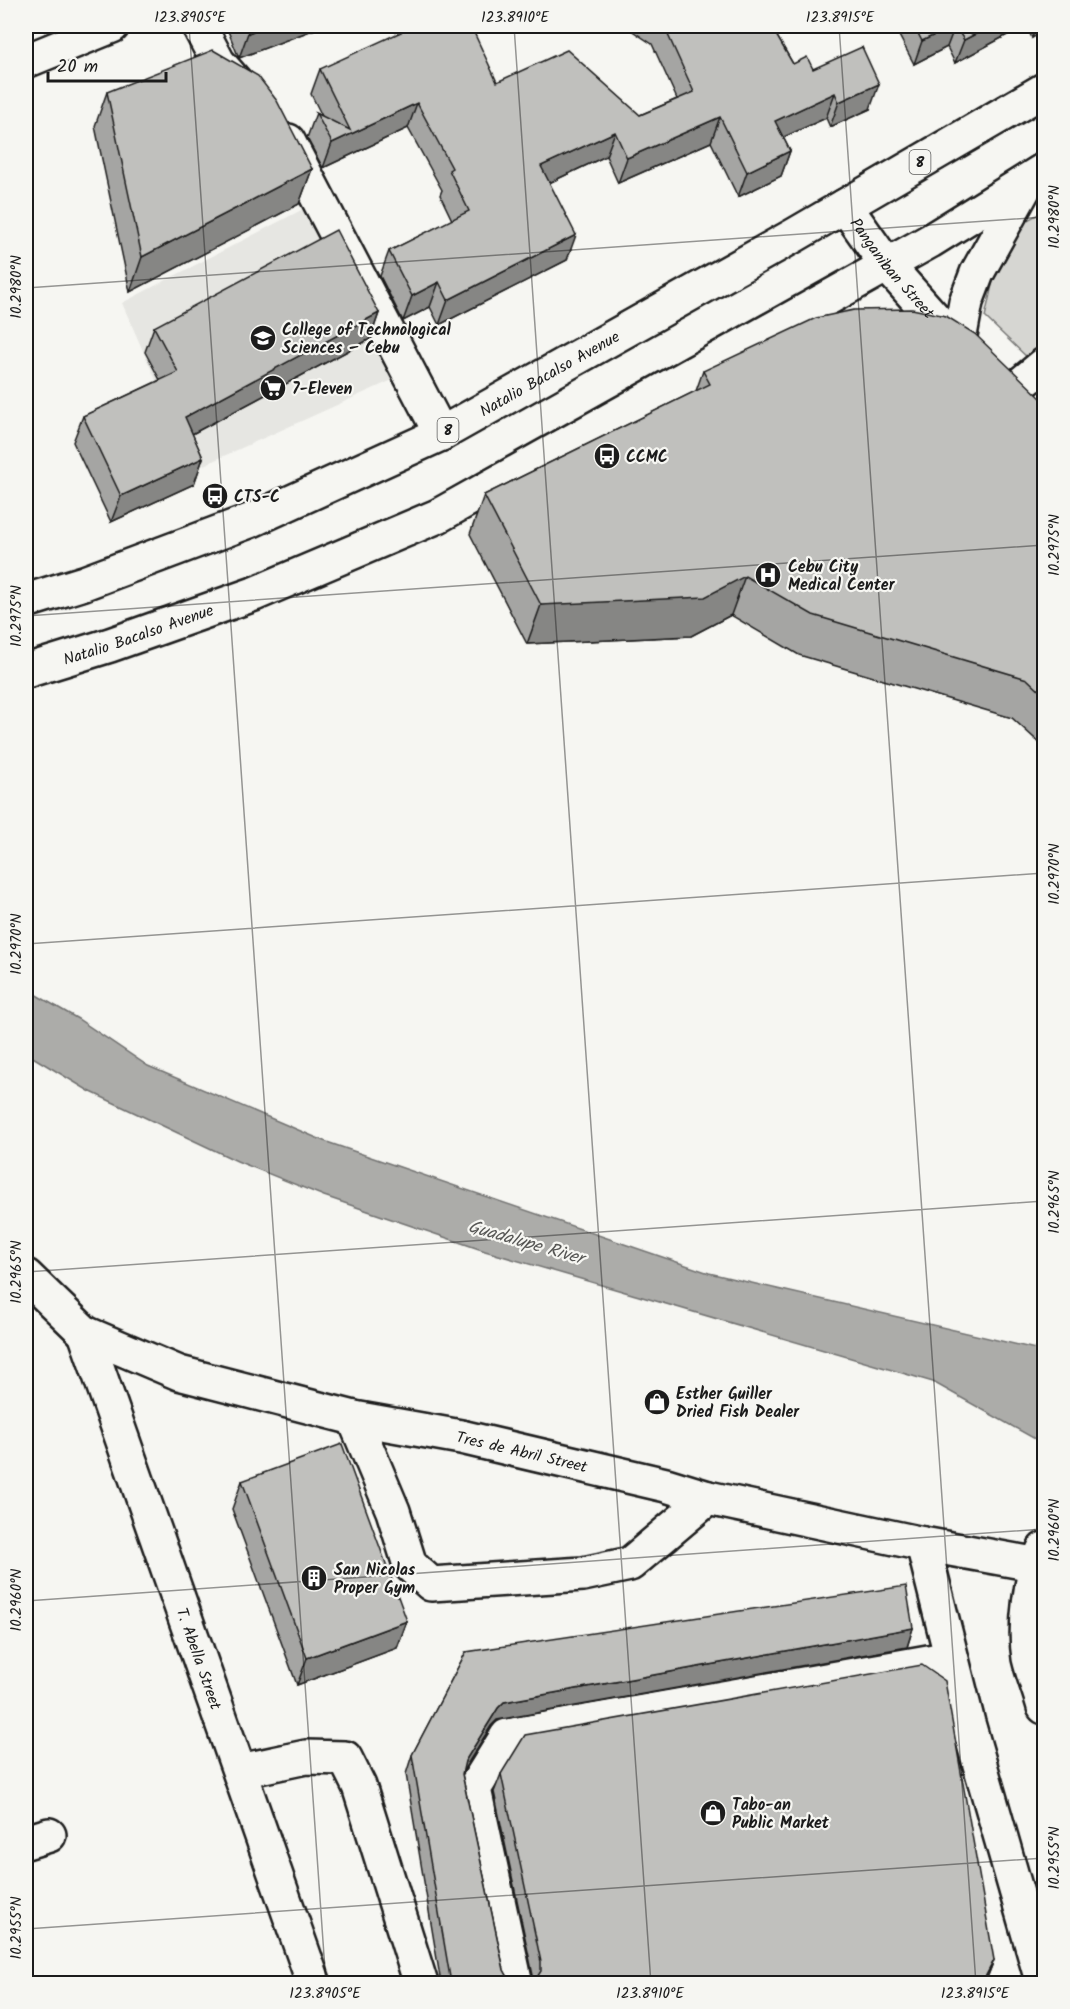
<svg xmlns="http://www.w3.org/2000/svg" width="1070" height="2009" font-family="Kalam,sans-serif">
<rect width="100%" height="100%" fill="#f6f6f2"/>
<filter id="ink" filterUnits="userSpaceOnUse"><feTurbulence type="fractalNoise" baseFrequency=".0167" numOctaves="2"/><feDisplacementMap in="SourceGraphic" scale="12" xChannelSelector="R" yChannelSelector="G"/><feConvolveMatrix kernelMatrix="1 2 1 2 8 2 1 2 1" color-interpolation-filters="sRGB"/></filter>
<g filter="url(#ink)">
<!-- built -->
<polygon fill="#e6e6e2" points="311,205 408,373 195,469 122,303"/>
<!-- green -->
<polygon fill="#d6d6d2" stroke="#797977" stroke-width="1.5" points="1044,211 1044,349 1030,360 985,317 995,271 1009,230"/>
<!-- water -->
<polygon fill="#acaca9" stroke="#727271" stroke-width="1.5" points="26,989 78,1019 148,1066 324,1141 709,1273 1044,1351 1044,1444 933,1382 485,1251 324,1196 237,1161 89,1091 26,1053"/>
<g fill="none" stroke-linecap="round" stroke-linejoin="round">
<defs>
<g id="minor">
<polyline points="199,26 218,62 239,86"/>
<polyline points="26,61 112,26"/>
<polyline points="288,141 441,434"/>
<path id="s1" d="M845 206 886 264 959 346"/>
<polyline points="1010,393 1044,365"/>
<path id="s2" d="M26 1276 85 1333 179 1373 354 1418 461 1437 666 1485 708 1498 923 1544 1044 1566"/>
<path id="s3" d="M85 1333 314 1984"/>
<polyline points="354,1418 393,1511 410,1565 431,1584 583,1574 630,1564 708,1498"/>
<polyline points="923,1544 968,1723 1043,1984"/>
<path d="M1044 1549C1030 1576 1024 1627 1029 1658 1033 1675 1040 1691 1044 1707"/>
<polyline points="240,1771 306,1757 345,1758 359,1786 421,1984"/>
<polyline points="26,1842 49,1835"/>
<polyline points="516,1984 474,1789 507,1736 951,1658"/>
</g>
<g id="major">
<polyline points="958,346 966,302 977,273 1026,185"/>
<path id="s4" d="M26 601 84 583 252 520 441 434 795 235 1044 90"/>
<path id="s5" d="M26 671 110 645 254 594 438 516 930 241 1044 170"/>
</g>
</defs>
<!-- minor casing -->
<use href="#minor" stroke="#1c1c1c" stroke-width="38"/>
<!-- major casing -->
<use href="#major" stroke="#1c1c1c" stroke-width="38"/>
<!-- minor -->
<use href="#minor" stroke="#f6f6f2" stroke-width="33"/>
<!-- major -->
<use href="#major" stroke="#f6f6f2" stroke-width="33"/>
</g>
<!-- wall -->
<g fill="#a5a5a3" stroke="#1c1c1c" stroke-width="1.5">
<polygon points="226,26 323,26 239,58"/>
<polygon points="625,26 771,26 793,64 813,69 870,109 830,127 826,118 783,137 790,151 781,176 738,197 711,142 618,183 606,156 549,183 567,260 439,325 430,307 403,321 380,276 389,251 452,220 440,195 442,190 408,128 323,168 307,138 316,113 322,116 311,94 320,69 497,82 640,115 677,99 652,44"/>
<polygon points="894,26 1024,26 955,63 947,47 914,64"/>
<polygon points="1026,26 1044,26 1032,38"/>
<polygon points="107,92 312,169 299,204 130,292 95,126"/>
<polygon points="379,313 370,339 192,434 203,458 194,484 111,522 73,442 83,416 160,380 145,352 154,327"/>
<polygon points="703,371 1044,401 1044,747 1012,718 799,655 731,615 691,636 527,644 470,534 484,495 696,391"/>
<polygon points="242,1481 407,1621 397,1648 297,1685 232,1509"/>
<polygon points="913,1628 907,1647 497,1720 491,1726 463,1772 462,1774 504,1970 509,1979 517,1983 441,1983 406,1774 412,1755 466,1652"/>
<polygon points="501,1774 994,1960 987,1978 534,1980 494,1792"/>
</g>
<!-- shaded-wall -->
<g fill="#868684" stroke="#1c1c1c" stroke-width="1.5">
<polygon points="267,26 323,26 239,58 248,33"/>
<polygon points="953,26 955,26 947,47 914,64 922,41"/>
<polygon points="991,26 1024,26 955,63 964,40"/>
<polygon points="1036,26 1044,26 1044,32 1032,38"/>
<polygon points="879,84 870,109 830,127 839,102"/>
<polygon points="835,93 826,118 766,145 775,121"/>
<polygon points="417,103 408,128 323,168 332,143"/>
<polygon points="720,117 711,142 618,183 627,158"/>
<polygon points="615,132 606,156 532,191 541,166"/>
<polygon points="790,151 781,176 738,197 747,172"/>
<polygon points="312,169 299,204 130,292 142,257"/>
<polygon points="576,235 567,260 439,325 448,300"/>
<polygon points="439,282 430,307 403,321 412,296"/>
<polygon points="379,313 370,339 175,443 185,417"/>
<polygon points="203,458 194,484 111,522 121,496"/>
<polygon points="745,576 731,615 691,636 527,644 541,605"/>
<polygon points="407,1621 397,1648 297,1685 307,1658"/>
<polygon points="913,1628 907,1647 497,1720 491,1726 458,1779 465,1761 498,1708 504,1702"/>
<polygon points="994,1960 987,1978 985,1983 982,1983"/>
</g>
<!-- building -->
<g fill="#c0c0bd" stroke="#1c1c1c" stroke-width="1.5">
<polygon points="245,26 267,26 248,33"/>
<polygon points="414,26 471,26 497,82 567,50 640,115 694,92 664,26 771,26 793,64 807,57 813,69 862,47 879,84 839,102 835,93 775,121 790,151 747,172 720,117 627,158 615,132 541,166 576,235 448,300 439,282 412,296 389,251 469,211 449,170 452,168 417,103 332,143 316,113 350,130 320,69"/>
<polygon points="914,26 953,26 922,41"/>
<polygon points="955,26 991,26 964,40"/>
<polygon points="213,50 258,76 277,101 312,169 142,257 107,92"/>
<polygon points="336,230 379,313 185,417 203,458 121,496 83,416 178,372 154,327"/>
<polygon points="912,309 946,316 975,334 1044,401 1044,695 1027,679 813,615 745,576 705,597 541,605 484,495 710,384 703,371 816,318 854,310"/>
<polygon points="342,1444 407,1621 307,1658 242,1481"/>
<polygon points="906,1586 913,1628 504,1702 498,1708 465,1761 462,1774 504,1970 509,1979 517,1983 451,1983 412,1755 466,1652"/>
<polygon points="922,1665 945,1681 994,1960 982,1983 527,1983 536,1979 541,1971 541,1962 501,1774 525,1735"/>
</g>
</g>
<!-- ticks -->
<path fill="none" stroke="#1c1c1c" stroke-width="1.5" stroke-opacity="0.45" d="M189 26 326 1984M514 26 651 1984M839 26 976 1984M26 288 1044 217M26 616 1044 545M26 944 1044 873M26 1272 1044 1201M26 1601 1044 1529M26 1929 1044 1858"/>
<!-- icons -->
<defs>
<symbol id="university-disc" viewBox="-11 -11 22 22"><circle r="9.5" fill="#1c1c1c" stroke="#f6f6f2"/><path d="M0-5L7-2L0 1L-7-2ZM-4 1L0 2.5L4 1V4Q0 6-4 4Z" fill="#fff"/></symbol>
<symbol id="supermarket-disc" viewBox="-11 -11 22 22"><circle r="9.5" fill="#1c1c1c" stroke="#f6f6f2"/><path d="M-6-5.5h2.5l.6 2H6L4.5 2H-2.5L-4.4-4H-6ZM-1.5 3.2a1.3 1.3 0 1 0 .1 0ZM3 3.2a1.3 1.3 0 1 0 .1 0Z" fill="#fff"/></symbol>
<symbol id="bus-disc" viewBox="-11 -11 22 22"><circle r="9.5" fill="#1c1c1c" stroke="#f6f6f2"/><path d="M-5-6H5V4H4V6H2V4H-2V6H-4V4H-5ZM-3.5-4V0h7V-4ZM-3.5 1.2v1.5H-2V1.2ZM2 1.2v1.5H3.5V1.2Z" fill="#fff"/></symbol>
<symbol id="hospital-disc" viewBox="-11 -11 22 22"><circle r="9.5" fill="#1c1c1c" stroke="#f6f6f2"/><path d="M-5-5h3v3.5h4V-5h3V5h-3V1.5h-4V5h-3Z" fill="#fff"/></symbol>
<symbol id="shop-disc" viewBox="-11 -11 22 22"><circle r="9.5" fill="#1c1c1c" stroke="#f6f6f2"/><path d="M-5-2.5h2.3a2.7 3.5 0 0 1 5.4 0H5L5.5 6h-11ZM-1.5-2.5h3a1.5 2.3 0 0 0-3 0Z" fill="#fff"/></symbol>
<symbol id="building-disc" viewBox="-11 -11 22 22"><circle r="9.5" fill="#1c1c1c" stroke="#f6f6f2"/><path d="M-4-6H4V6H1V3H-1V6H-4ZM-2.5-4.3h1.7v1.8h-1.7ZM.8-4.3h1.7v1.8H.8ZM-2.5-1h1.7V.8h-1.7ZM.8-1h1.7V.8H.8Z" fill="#fff"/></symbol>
</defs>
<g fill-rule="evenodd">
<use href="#university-disc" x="248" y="323" width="30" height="30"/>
<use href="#supermarket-disc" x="258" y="373" width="30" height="30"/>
<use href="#bus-disc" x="592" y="441" width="30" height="30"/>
<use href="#bus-disc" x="200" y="481" width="30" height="30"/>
<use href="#hospital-disc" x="753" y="560" width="30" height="30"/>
<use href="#shop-disc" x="642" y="1387" width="30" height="30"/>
<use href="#building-disc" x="299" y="1563" width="30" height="30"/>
<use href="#shop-disc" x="698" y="1798" width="30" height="30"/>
</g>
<g text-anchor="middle" stroke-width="4.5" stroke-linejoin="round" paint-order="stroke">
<!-- shield labels -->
<g fill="#f6f6f2" stroke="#5d5d5c" stroke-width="1.5">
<rect x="909.5" y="150" width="21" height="24" rx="4.5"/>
<rect x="437.5" y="418" width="21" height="24" rx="4.5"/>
</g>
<g font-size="15" font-weight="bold" fill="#1c1c1c">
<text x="920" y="167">8</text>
<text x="448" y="435">8</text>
</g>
<!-- street labels -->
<g font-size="16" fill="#1c1c1c" stroke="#f6f6f2">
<text dy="6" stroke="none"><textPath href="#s1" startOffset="78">Panganiban Street</textPath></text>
<text dy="6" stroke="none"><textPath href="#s4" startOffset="572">Natalio Bacalso Avenue</textPath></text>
<text dy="6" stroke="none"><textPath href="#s5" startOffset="118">Natalio Bacalso Avenue</textPath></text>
<text dy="6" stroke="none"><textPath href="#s2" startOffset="536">Tres de Abril Street</textPath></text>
<text dy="6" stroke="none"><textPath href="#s3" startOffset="345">T. Abella Street</textPath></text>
</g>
<!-- poi labels -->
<g font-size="16" font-weight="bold" fill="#1c1c1c" stroke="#f6f6f2" text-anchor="start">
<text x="282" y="335">College of Technological<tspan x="282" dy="18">Sciences – Cebu</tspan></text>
<text x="292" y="394">7-Eleven</text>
<text x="626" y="462">CCMC</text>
<text x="234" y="502">CTS-C</text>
<text x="788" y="572">Cebu City<tspan x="788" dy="18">Medical Center</tspan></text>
<text x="676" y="1399">Esther Guiller<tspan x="676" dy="18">Dried Fish Dealer</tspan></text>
<text x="334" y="1575">San Nicolas<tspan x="334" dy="18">Proper Gym</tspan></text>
<text x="732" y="1810">Tabo-an<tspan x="732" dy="18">Public Market</tspan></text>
</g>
<!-- water labels -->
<g font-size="18" font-style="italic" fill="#565654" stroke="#f6f6f2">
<text transform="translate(526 1242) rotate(16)" y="6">Guadalupe River</text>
</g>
</g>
<!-- margin -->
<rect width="1070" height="2009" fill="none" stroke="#f6f6f2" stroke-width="66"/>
<!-- scale -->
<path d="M48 72v9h118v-9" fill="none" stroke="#1c1c1c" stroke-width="3"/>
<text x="57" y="72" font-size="18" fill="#1c1c1c" stroke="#f6f6f2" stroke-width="4.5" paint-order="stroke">20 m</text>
<rect x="33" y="33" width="1004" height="1943" fill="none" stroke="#1c1c1c" stroke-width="2"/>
<g font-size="15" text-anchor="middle" fill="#1c1c1c">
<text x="190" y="22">123.8905°E</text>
<text x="515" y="22">123.8910°E</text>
<text x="840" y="22">123.8915°E</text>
<text transform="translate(1054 217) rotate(-90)" y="5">10.2980°N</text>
<text transform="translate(16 287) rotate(-90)" y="5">10.2980°N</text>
<text transform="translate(1054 545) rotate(-90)" y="5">10.2975°N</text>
<text transform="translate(16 616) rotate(-90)" y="5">10.2975°N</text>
<text transform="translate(1054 874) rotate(-90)" y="5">10.2970°N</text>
<text transform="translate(16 944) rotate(-90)" y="5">10.2970°N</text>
<text transform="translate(1054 1202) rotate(-90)" y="5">10.2965°N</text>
<text transform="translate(16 1272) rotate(-90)" y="5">10.2965°N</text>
<text transform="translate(1054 1530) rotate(-90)" y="5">10.2960°N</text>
<text transform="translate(16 1600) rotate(-90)" y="5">10.2960°N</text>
<text transform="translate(1054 1858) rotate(-90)" y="5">10.2955°N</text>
<text transform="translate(16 1928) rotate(-90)" y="5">10.2955°N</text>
<text x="325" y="1998">123.8905°E</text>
<text x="650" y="1998">123.8910°E</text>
<text x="975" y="1998">123.8915°E</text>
</g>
</svg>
